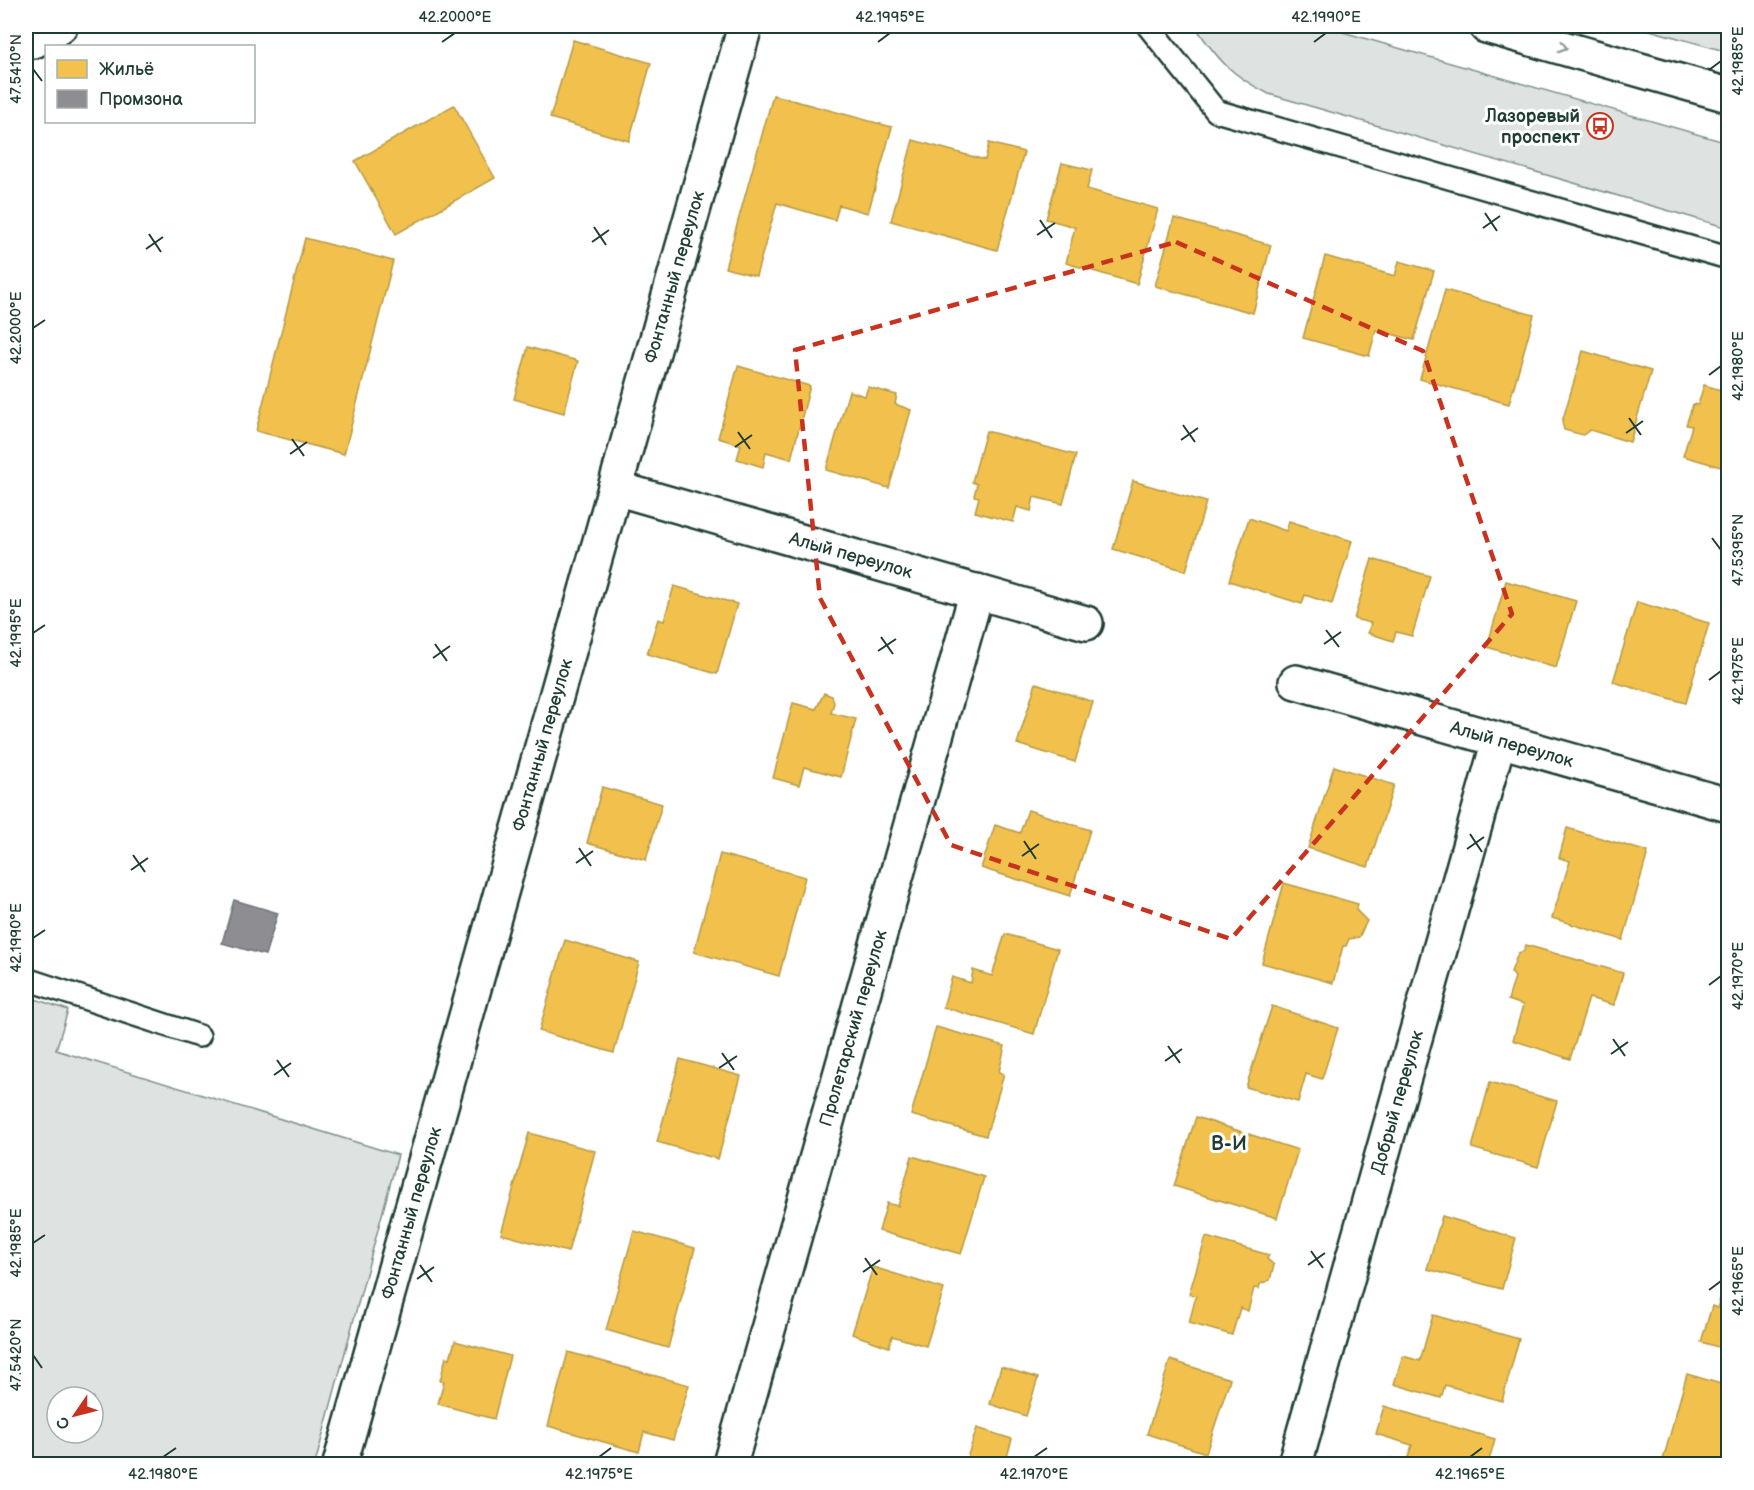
<svg xmlns="http://www.w3.org/2000/svg" width="1754" height="1490" font-family="'Balsamiq Sans',sans-serif">
<rect width="100%" height="100%" fill="#fff"/>
<filter id="ink" filterUnits="userSpaceOnUse"><feTurbulence type="fractalNoise" baseFrequency=".0167" numOctaves="2"/><feDisplacementMap in="SourceGraphic" scale="12" xChannelSelector="R" yChannelSelector="G"/><feConvolveMatrix kernelMatrix="1 2 1 2 8 2 1 2 1" color-interpolation-filters="sRGB"/></filter>
<g filter="url(#ink)">
<!-- green -->
<g fill="#dee3e2" stroke="#7e908b" stroke-width="1.5" fill-rule="evenodd">
<path d="M1195 26H1322L1728 143V228L1269 94C1232 76 1218 60 1195 26Z"/>
<polygon points="1635,26 1728,26 1728,52"/>
<path d="M26 996 68 1010 56 1050 398 1155 315 1464H26ZM57 1397H93V1433H57Z"/>
</g>
<!-- homes -->
<g fill="#f2c14e" stroke="#b39946" stroke-width="1.5">
<polygon points="573,40 651,63 629,141 550,118"/>
<polygon points="773,95 892,127 868,213 839,205 835,220 777,203 756,276 725,268"/>
<polygon points="454,105 495,178 396,234 355,161"/>
<polygon points="913,140 985,160 989,143 1024,152 997,250 891,221"/>
<polygon points="1062,163 1092,170 1087,189 1158,209 1137,284 1066,263 1075,227 1046,219"/>
<polygon points="1174,218 1271,245 1253,313 1155,286"/>
<polygon points="305,238 393,261 344,454 256,431"/>
<polygon points="1325,256 1395,276 1399,261 1434,271 1414,340 1376,330 1369,356 1303,338"/>
<polygon points="1445,290 1534,315 1509,404 1420,379"/>
<polygon points="528,347 578,361 564,413 514,399"/>
<polygon points="1583,351 1651,371 1630,442 1590,430 1583,435 1564,430 1562,422"/>
<polygon points="738,366 810,386 791,459 766,452 763,467 737,459 741,445 718,438"/>
<polygon points="1704,385 1728,392 1728,469 1683,456 1692,426 1686,425 1693,404 1698,405"/>
<polygon points="868,387 897,395 895,404 911,410 889,488 826,470 849,391 865,396"/>
<polygon points="986,431 1076,455 1063,504 1034,497 1031,511 1017,507 1013,522 975,512 979,497 974,496 977,484 972,482"/>
<polygon points="1133,481 1206,502 1186,571 1113,549"/>
<polygon points="1249,518 1286,531 1289,521 1352,541 1332,604 1305,595 1302,604 1229,581"/>
<polygon points="1372,559 1430,576 1412,636 1396,632 1393,641 1368,633 1371,623 1354,619"/>
<polygon points="1506,581 1576,601 1556,668 1487,647"/>
<polygon points="674,586 737,604 717,674 647,654 658,619 664,621"/>
<polygon points="1637,602 1709,623 1686,703 1613,682"/>
<polygon points="1036,683 1093,702 1075,762 1017,744"/>
<polygon points="824,693 832,696 834,703 831,713 856,719 841,777 804,767 799,785 773,778 793,703 816,709"/>
<polygon points="1334,766 1394,785 1368,867 1308,848"/>
<polygon points="602,787 662,804 646,860 587,843"/>
<polygon points="1028,810 1090,830 1070,896 981,868 995,825 1020,833"/>
<polygon points="1567,828 1648,852 1623,940 1552,918 1570,861 1559,858"/>
<polygon points="720,854 805,877 779,976 694,952"/>
<polygon points="1284,883 1358,904 1356,910 1367,921 1359,937 1349,939 1346,946 1343,946 1333,983 1262,963"/>
<polygon points="1005,934 1058,949 1034,1034 943,1007 952,977 971,983 973,970 992,976"/>
<polygon points="565,940 639,962 614,1053 539,1031"/>
<polygon points="1526,945 1623,973 1614,1005 1589,998 1570,1059 1513,1040 1523,1005 1508,1000 1515,977 1511,972 1518,953 1524,951"/>
<polygon points="1272,1006 1338,1028 1322,1079 1306,1074 1298,1102 1246,1087"/>
<polygon points="936,1027 1005,1046 999,1072 1004,1074 986,1136 911,1115"/>
<polygon points="680,1059 741,1076 718,1159 657,1142"/>
<polygon points="1490,1082 1557,1101 1538,1167 1472,1148"/>
<polygon points="1196,1117 1298,1150 1277,1218 1174,1186"/>
<polygon points="529,1133 595,1151 568,1252 501,1234"/>
<polygon points="912,1156 984,1177 961,1254 879,1231 887,1203 898,1206"/>
<polygon points="1442,1216 1516,1238 1502,1289 1427,1269"/>
<polygon points="634,1231 695,1248 668,1348 606,1330"/>
<polygon points="1206,1237 1269,1255 1267,1259 1274,1265 1270,1280 1260,1284 1259,1289 1254,1288 1248,1311 1240,1308 1232,1335 1189,1323 1196,1296 1189,1294"/>
<polygon points="873,1267 944,1289 926,1346 892,1336 889,1347 852,1334"/>
<polygon points="1724,1286 1728,1287 1728,1350 1701,1342 1712,1306 1717,1308"/>
<polygon points="1433,1315 1519,1339 1502,1401 1445,1385 1441,1398 1394,1384 1403,1356 1420,1361"/>
<polygon points="455,1341 510,1356 494,1419 438,1404 444,1381 440,1381 446,1357 450,1358"/>
<polygon points="568,1352 689,1385 673,1440 644,1432 639,1452 548,1426"/>
<polygon points="1170,1360 1230,1379 1206,1453 1147,1434"/>
<polygon points="1001,1367 1038,1378 1026,1416 990,1404"/>
<polygon points="1687,1374 1728,1386 1728,1464 1679,1464 1663,1460"/>
<polygon points="1384,1406 1495,1439 1488,1464 1388,1464 1390,1458 1406,1463 1412,1445 1376,1434"/>
<polygon points="977,1428 1012,1439 1005,1464 965,1464"/>
</g>
<!-- industry -->
<polygon fill="#8d8d92" stroke="#6c7576" stroke-width="1.5" points="234,900 278,913 265,955 222,943"/>
<g fill="none" stroke-linecap="round" stroke-linejoin="round">
<defs>
<g id="service">
<polyline points="1148,26 1216,111 1728,258"/>
<polyline points="26,979 199,1036"/>
</g>
<g id="minor">
<polyline points="1486,26 1728,95"/>
<polyline points="26,42 34,41 60,26"/>
<polyline points="615,488 1086,623"/>
<polyline points="1296,682 1728,805"/>
<polyline points="340,1464 745,26"/>
<polyline points="730,1464 977,591"/>
<polyline points="1295,1464 1499,740"/>
</g>
</defs>
<!-- service casing -->
<use href="#service" stroke="#1f3d34" stroke-width="26"/>
<!-- minor casing -->
<use href="#minor" stroke="#1f3d34" stroke-width="38"/>
<!-- service -->
<use href="#service" stroke="#fff" stroke-width="21"/>
<!-- minor -->
<use href="#minor" stroke="#fff" stroke-width="33"/>
</g>
<!-- one-way arrows -->
<defs><path id="oneway-chevron" d="M-2-3.5L2.5 0L-2 3.5" fill="none" stroke-width="1.6" stroke-linecap="round" stroke-linejoin="round" transform="scale(1.5)"/></defs>
<use stroke="#8f9e9a" href="#oneway-chevron" transform="translate(1563 47) rotate(16)"/>
</g>
<!-- marked area -->
<path fill="none" stroke="#c8321e" stroke-width="4.5" stroke-dasharray="12 8" stroke-linejoin="round" d="M1176 242 1423 351 1512 614 1231 939 951 845 820 598 795 350Z"/>
<!-- ticks -->
<path fill="none" stroke="#1f3d34" stroke-width="2" d="M442 42 455 33M878 42 890 33M1314 42 1326 33M33 69 42 81M1709 70 1721 61M1485 213 1497 231M1040 220 1052 238M594 227 606 245M1483 228 1500 216M149 234 161 252M1037 235 1055 223M592 242 609 230M146 249 163 237M33 328 45 320M1709 375 1721 366M1629 418 1641 435M1183 425 1195 442M738 432 750 449M1626 433 1643 421M292 439 304 456M1181 440 1198 428M735 447 752 435M290 454 307 442M1712 538 1721 550M1326 630 1339 647M33 633 45 625M881 637 893 654M435 644 447 661M1324 644 1341 632M878 651 896 639M433 658 450 646M1709 680 1721 671M1470 834 1482 852M1024 841 1036 859M579 848 591 866M1467 849 1484 837M133 855 145 872M1022 856 1039 844M576 863 593 851M131 870 148 858M33 938 45 930M1709 985 1721 976M1613 1039 1625 1056M1168 1046 1180 1063M722 1053 734 1070M1611 1054 1628 1042M277 1060 289 1077M1165 1061 1182 1049M719 1068 737 1056M274 1075 291 1063M33 1243 45 1235M1311 1251 1323 1268M865 1258 877 1275M420 1265 432 1282M1308 1265 1325 1253M863 1272 880 1260M417 1279 434 1267M1709 1290 1721 1281M33 1355 42 1368M163 1457 176 1448M599 1457 611 1448M1034 1457 1047 1448M1470 1457 1482 1448"/>
<!-- icons -->
<defs>
<symbol id="bus-ring" viewBox="-11 -11 22 22"><circle r="9.5" fill="#fff" stroke="#c8321e" stroke-width="1.5"/><path d="M-5-6H5V4H4V6H2V4H-2V6H-4V4H-5ZM-3.5-4V0h7V-4ZM-3.5 1.2v1.5H-2V1.2ZM2 1.2v1.5H3.5V1.2Z" fill="#c8321e"/></symbol>
</defs>
<g fill-rule="evenodd">
<use href="#bus-ring" x="1585" y="111" width="30" height="30"/>
</g>
<g text-anchor="middle" stroke-width="6" stroke-linejoin="round" paint-order="stroke">
<!-- poi labels -->
<g font-size="18" font-weight="bold" fill="#1f3d34" stroke="#fff" text-anchor="end">
<text x="1580" y="122">Лазоревый<tspan x="1580" dy="21">проспект</tspan></text>
</g>
<!-- street labels -->
<g font-size="18" fill="#1f3d34" stroke="#fff">
<text transform="translate(674 277) rotate(-74)" y="6">Фонтанный переулок</text>
<text transform="translate(851 555) rotate(16)" y="6">Алый переулок</text>
<text transform="translate(1512 744) rotate(16)" y="6">Алый переулок</text>
<text transform="translate(542 745) rotate(-74)" y="6">Фонтанный переулок</text>
<text transform="translate(853 1028) rotate(-74)" y="6">Пролетарский переулок</text>
<text transform="translate(1397 1102) rotate(-74)" y="6">Добрый переулок</text>
<text transform="translate(411 1213) rotate(-74)" y="6">Фонтанный переулок</text>
</g>
<!-- neighbourhood labels -->
<g font-size="20" font-weight="bold" fill="#1f3d34" stroke="#fff">
<text x="1229" y="1150">В-И</text>
</g>
</g>
<!-- margin -->
<rect width="1754" height="1490" fill="none" stroke="#fff" stroke-width="66"/>
<!-- legend -->
<rect x="45" y="45" width="210" height="78" fill="#ffffff" stroke="#a5b1ae" stroke-width="1.5"/>
<rect x="57" y="60" width="30" height="18" fill="#f2c14e" stroke="#a5b1ae" stroke-width="1.5"/>
<text x="99" y="75" font-size="18" fill="#1f3d34">Жильё</text>
<rect x="57" y="90" width="30" height="18" fill="#8d8d92" stroke="#a5b1ae" stroke-width="1.5"/>
<text x="99" y="105" font-size="18" fill="#1f3d34">Промзона</text>
<!-- north arrow -->
<g transform="translate(75 1415) rotate(235)"><circle r="28" fill="#ffffff" stroke="#a5b1ae" stroke-width="1.5"/>
<path d="M0-4.5L10 22L0 15L-10 22Z" fill="#c8321e"/>
<text y="-9" font-size="16" font-weight="bold" text-anchor="middle" fill="#1f3d34">С</text>
</g>
<rect x="33" y="33" width="1688" height="1424" fill="none" stroke="#1f3d34" stroke-width="2"/>
<g font-size="15" text-anchor="middle" fill="#1f3d34">
<text x="455" y="22">42.2000°E</text>
<text x="890" y="22">42.1995°E</text>
<text x="1326" y="22">42.1990°E</text>
<text transform="translate(1738 61) rotate(-90)" y="5">42.1985°E</text>
<text transform="translate(16 69) rotate(-90)" y="5">47.5410°N</text>
<text transform="translate(16 328) rotate(-90)" y="5">42.2000°E</text>
<text transform="translate(1738 366) rotate(-90)" y="5">42.1980°E</text>
<text transform="translate(1738 550) rotate(-90)" y="5">47.5395°N</text>
<text transform="translate(16 633) rotate(-90)" y="5">42.1995°E</text>
<text transform="translate(1738 671) rotate(-90)" y="5">42.1975°E</text>
<text transform="translate(16 938) rotate(-90)" y="5">42.1990°E</text>
<text transform="translate(1738 976) rotate(-90)" y="5">42.1970°E</text>
<text transform="translate(16 1243) rotate(-90)" y="5">42.1985°E</text>
<text transform="translate(1738 1281) rotate(-90)" y="5">42.1965°E</text>
<text transform="translate(16 1355) rotate(-90)" y="5">47.5420°N</text>
<text x="163" y="1479">42.1980°E</text>
<text x="599" y="1479">42.1975°E</text>
<text x="1034" y="1479">42.1970°E</text>
<text x="1470" y="1479">42.1965°E</text>
</g>
</svg>
